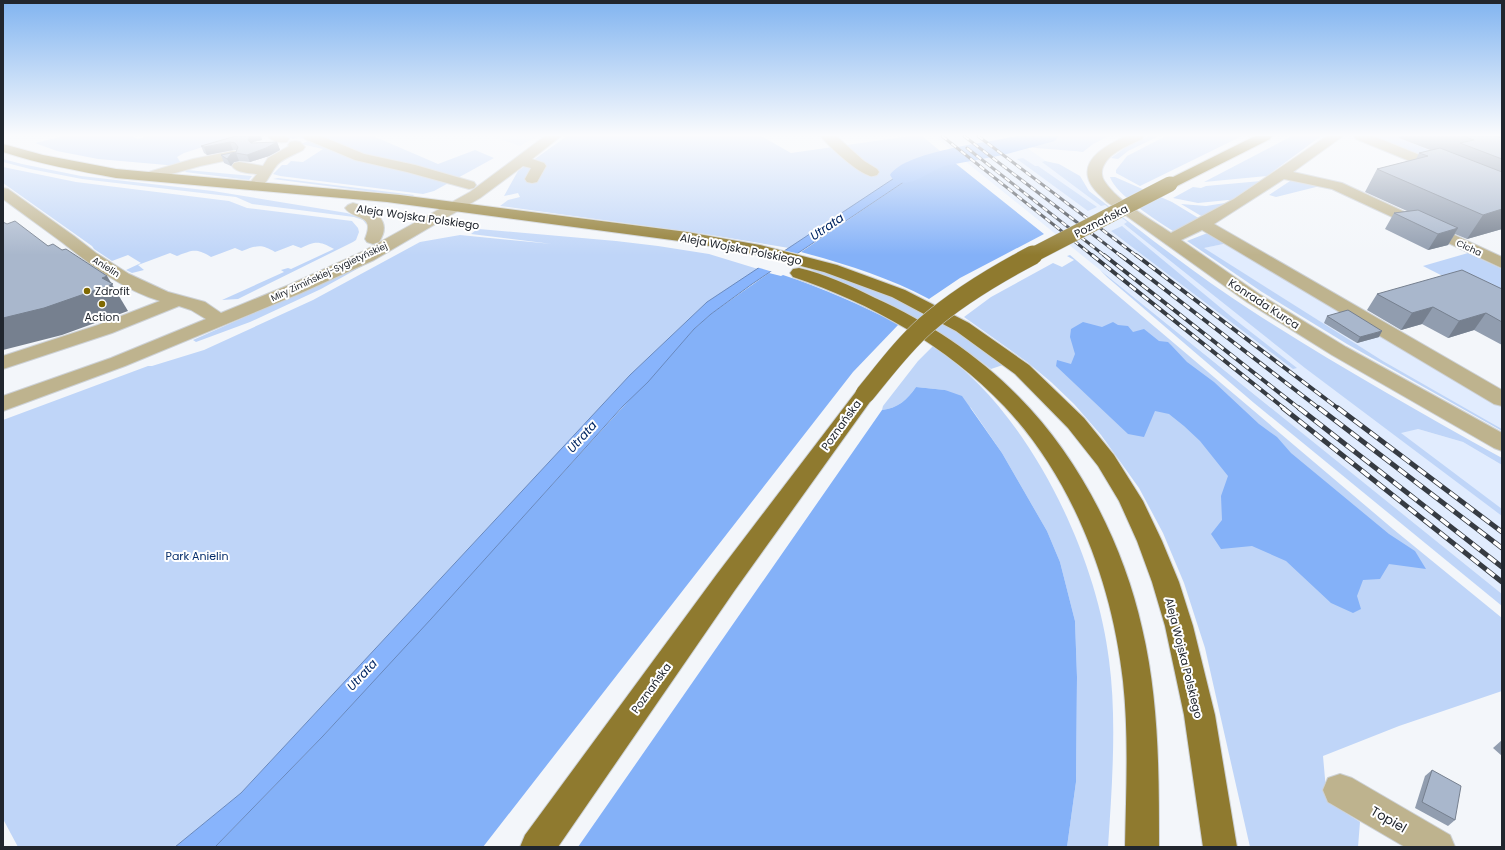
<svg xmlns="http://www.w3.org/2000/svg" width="1505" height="850" font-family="Poppins,sans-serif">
<rect width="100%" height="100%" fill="#f3f6fa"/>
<!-- built -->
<g fill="#e1ecfe">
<polygon points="492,136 537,136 520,146"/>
<polygon points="934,136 1010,136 1056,168 1182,264 1418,429 1463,442 1502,465 1502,594"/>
<polygon points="1228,243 1502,404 1502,429 1383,361 1203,248"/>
</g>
<!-- green -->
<g fill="#bfd5f8">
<polygon points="64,136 132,136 138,139 147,136 237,136 184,153 177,157 181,163 178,166 98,159 57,151 35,143"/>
<polygon points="286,136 373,136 438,164 475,150 494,158 434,191 423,194 280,176 273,174 282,165 287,165 291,161 303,162 323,149 301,144 308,141 299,137 293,139"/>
<polygon points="567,136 761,136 791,153 910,136 922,136 945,155 925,160 911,167 789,248 705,234 500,206 508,200 520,197 518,193 504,196 518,171"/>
<path d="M1058 136H1109L1093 144 1083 152C1072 150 1028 149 1023 145Z"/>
<polygon points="1149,136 1159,136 1128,151 1118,159 1111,158 1126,147"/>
<polygon points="1166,136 1242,136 1140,186 1116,173 1116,170 1127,156"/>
<polygon points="1292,136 1321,136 1267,176 1204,182"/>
<polygon points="1371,136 1407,136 1399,138 1502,179 1502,190"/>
<polygon points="1023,158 1035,166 1038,166 1097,207 1088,211 1017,159"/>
<polygon points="3,159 22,164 81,176 213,191 347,213 365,219 368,224 366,224 363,220 354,217 252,204 236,197 82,179 30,169 3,162"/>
<path d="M1045 161 1059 164 1080 176 1089 191C1142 232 1195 274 1252 311 1333 363 1417 411 1502 458V465L1463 442 1418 429 1401 433 1502 509V516L1305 368 1124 224 1127 222 1105 205 1101 206 1042 162Z"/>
<path d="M3 167 76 182 229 201 247 208 352 221 358 228 359 232 356 240 353 242 238 299 222 300 284 272 281 270 288 268 291 269 334 249C319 241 316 241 301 248L293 245 275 252C262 244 257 245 242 251L235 248 211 257C196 248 193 250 177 256L170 253 138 265 144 270 132 273 126 270 141 263 128 255 112 261 94 249 92 246 3 183Z"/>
<polygon points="187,170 252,176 249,180 185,172"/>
<path d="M1110 177H1115L1172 202 1200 219 1173 231C1156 220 1116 195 1110 177Z"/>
<polygon points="278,178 414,195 412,197 273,179"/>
<polygon points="1261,181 1233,200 1228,200 1198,203 1173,198 1193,187 1201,188 1206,186"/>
<polygon points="1290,181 1328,186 1320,186 1276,197 1269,195"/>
<polygon points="1225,203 1203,217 1181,204 1206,206"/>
<polygon points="1122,226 1233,318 1297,368 1293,369 1111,231"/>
<polygon points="479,229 616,241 658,246 709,254 758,269 707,302 630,375 241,793 175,847 18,847 3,819 3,420 148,366 152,366 204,350 313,300 420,242 460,235 552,244 471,234 476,230"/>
<polygon points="1210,232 1228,243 1204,248 1383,361 1502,429 1502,431 1347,344 1262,292 1187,241"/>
<polygon points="417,233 418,235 321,289 250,322 196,342 193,340 308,289"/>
<polygon points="1468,253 1502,269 1502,306 1423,266"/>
<polygon points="1070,255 1393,529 1502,618 1502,691 1399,726 1323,756 1327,801 1360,822 1358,847 1250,847 1205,648 1184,583 1163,533 1139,488 1101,435 1074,404 1051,382 1027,362 964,317 991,297 1053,263 1062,267 1074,260 1067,256"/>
<path d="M810 268H815L891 297 951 328 1003 365 991 369C935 326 879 295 813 271Z"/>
<polygon points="1100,270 1502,594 1502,606 1254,403 1107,277"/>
<path d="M933 346C1026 407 1096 551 1109 660 1117 719 1112 787 1108 847H1067L1076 782 1077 677 1075 621 1060 562 1047 531 1002 453 971 408 945 390 916 387C907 400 898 408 882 410L883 406 918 361Z"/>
</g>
<!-- forest -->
<g fill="#84b1f8">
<path d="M950 159 1044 234 960 278 929 299C888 277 845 264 801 252L920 171Z"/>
<path d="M769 273 781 276 783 275C823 288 860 305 899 324L853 372 483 847H215L323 736 694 329 711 314Z"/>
<polygon points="1083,322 1102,327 1113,322 1118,325 1128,326 1133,332 1144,329 1159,341 1168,342 1171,345 1187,362 1214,382 1259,424 1277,437 1291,453 1389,534 1415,551 1426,569 1389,564 1380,579 1363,580 1357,596 1361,609 1353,613 1331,603 1286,561 1252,546 1221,549 1211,534 1222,520 1221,496 1228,476 1200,441 1184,426 1169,414 1155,411 1144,437 1128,434 1056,366 1057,360 1071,364 1075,354 1070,337 1071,329"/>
<path d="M916 387 945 390 962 396 1002 453 1047 531 1060 562 1075 621 1077 677 1076 782 1067 847H578L882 410C898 408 907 400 916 387Z"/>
</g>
<!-- water -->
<polygon fill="#88b4fc" stroke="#6989be" points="956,153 961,157 947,160 920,171 752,284 711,314 694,329 648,382 623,406 431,619 323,736 215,847 175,847 241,793 630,375 707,302 911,167 925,160"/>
<!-- pier -->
<polygon fill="#f3f6fa" points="782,250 800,254 773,272 756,267"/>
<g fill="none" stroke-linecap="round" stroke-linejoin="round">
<!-- river -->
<path fill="#88b4fc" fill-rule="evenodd" d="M1016 136H1059L1055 141 1003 155 944 166 914 181 904 183 894 181 890 175C906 151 987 143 1016 136Z"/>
<defs>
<g id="minor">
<path d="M268 136H286L289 139 287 142C280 143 272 142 268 136Z"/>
<polygon points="303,136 321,136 364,154 415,165 474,182 476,185 474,188 469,189 407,172 355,160 305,139"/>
<path d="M545 136H561L532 159 544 163 546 166 537 182 532 183 527 182 525 179 531 168 523 166 480 198 374 260 301 293 125 366 3 411V396L111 358 206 319 191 310 179 306 112 333 3 369V356L98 325 160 301C125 291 91 265 63 243 43 228 23 214 3 199V188L8 189 74 236 96 253 129 274 168 292 205 302 221 313 289 285 362 252 470 192Z"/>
<path d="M821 136H836L864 161 877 169 879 172 877 175C874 176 871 177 868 175 856 171 828 146 821 136Z"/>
<path d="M1126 136H1144L1142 139C1130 145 1110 152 1104 165 1101 170 1101 177 1105 182 1117 201 1152 220 1171 233L1234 199 1327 136H1343L1293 172 1342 183 1502 257V268L1332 189 1284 179 1214 224 1502 390V406L1494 404 1202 230 1181 240 1259 294 1346 347 1502 433V451L1494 448 1332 355 1247 302 1107 202C1100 195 1090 187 1088 177 1083 156 1112 143 1126 136Z"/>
<polygon points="1354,136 1373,136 1449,167 1451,170 1449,173 1444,174 1439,173 1356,139"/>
<path d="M295 141 300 142 305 147 303 150C296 154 284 158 278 164 269 173 266 192 250 188L248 185 257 174C249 173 237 173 232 166L234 163 239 162 263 166 268 158 289 146 288 145 290 142Z"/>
<polygon points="233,151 238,152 240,155 238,158 200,166 150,180 145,179 143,176 145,173 193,159"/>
<path d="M353 203C372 208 394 220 379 242L373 244 367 242 365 239C376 213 354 221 345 208L348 205Z"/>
<polygon points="1340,774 1352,778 1450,835 1455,847 1405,847 1328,802 1323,790 1328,778"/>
</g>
<g id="major">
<polygon points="1255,136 1272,136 1270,139 1175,187 1170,188 1165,187 1163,184 1165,181"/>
<path d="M3 144 43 155 116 169 400 195 687 232 760 245 837 265 905 290 969 323 1029 365 1084 418 1114 455 1143 501 1162 541 1179 582 1193 626 1215 715 1237 847H1203L1184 715 1165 626 1152 582 1137 541 1119 501 1098 466 1068 428 1015 374 956 331 892 297 824 272 759 255 687 242 387 202 116 178C78 171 40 164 3 152Z"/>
<path d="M799 268C825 274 851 286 875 298 928 322 978 355 1019 397 1079 457 1124 546 1142 628 1159 700 1159 773 1159 847H1125C1126 792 1129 736 1123 681 1112 582 1073 479 1004 406 947 346 871 303 793 277L790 273 793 269Z"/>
<polygon points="865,387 872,389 876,394 872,399 735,590 558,847 520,847 525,835 717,574 858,389"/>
</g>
</defs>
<!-- minor casing -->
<use href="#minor" stroke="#cdd1d5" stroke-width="2"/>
<!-- major casing -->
<use href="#major" stroke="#cdd1d5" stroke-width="2"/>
<!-- minor -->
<use href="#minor" fill="#beb38e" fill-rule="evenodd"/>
<!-- major -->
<use href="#major" fill="#8f7a2f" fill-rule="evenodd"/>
<defs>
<g id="rail-far2">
<polyline points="942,136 1093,256"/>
<polyline points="964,136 1121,256"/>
<polyline points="978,136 1137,256"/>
<polyline points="967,148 1105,256"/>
</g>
<g id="rail-far1">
<polyline points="1092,255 1285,409"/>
<polyline points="1104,255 1300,409"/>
<polyline points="1120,255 1320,409"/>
<polyline points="1136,255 1339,409"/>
</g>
<g id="rail">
<polyline points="1283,408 1502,582"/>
<polyline points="1299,408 1502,567"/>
<polyline points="1319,408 1502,548"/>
<polyline points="1338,408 1502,532"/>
</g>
</defs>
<!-- rail-far2 casing -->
<use href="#rail-far2" stroke="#363b42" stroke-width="3"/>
<!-- rail-far1 casing -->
<use href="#rail-far1" stroke="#363b42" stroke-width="4"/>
<!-- rail casing -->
<use href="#rail" stroke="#363b42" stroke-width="5"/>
<!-- rail-far2 -->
<use href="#rail-far2" stroke="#fff" stroke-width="2" stroke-dasharray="6" stroke-linecap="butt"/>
<!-- rail-far1 -->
<use href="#rail-far1" stroke="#fff" stroke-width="2.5" stroke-dasharray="8" stroke-linecap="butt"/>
<!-- rail -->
<use href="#rail" stroke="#fff" stroke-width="3.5" stroke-dasharray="10" stroke-linecap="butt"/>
<defs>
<polyline id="major-bridge-far1" points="1031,256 1170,184"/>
<path id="major-bridge" d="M865 394C884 371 903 345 926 325 958 297 995 275 1033 255"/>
</defs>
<!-- major-bridge-far1 casing -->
<use href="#major-bridge-far1" stroke="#cdd1d5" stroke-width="16" stroke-linecap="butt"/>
<!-- major-bridge casing -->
<use href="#major-bridge" stroke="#cdd1d5" stroke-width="20" stroke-linecap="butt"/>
<!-- major-bridge-far1 -->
<use href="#major-bridge-far1" stroke="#8f7a2f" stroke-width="15"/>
<!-- major-bridge -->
<use href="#major-bridge" stroke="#8f7a2f" stroke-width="19"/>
</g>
<!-- wall -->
<g fill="#919daf">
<polygon points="236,136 261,136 262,140 253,142 252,143 277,142 280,150 269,156 250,162 239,161 234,162 231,166 224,163 221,155 236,152 237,150 233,150 207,155 204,153 201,146"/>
<polygon points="1400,136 1502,136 1502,229 1467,239 1455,234 1448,245 1428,250 1385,229 1394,213 1407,211 1365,192 1377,169 1416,159 1419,153 1430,150 1399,138"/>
<polygon points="1502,289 1502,345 1474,330 1448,338 1422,324 1401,330 1367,310 1377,294"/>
<polygon points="1327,316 1379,337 1357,343 1324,323"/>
<polygon points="1502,740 1502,756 1493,748"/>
<polygon points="1432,770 1455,820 1448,826 1415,808 1425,776"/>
</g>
<!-- shaded-wall -->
<g fill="#76808f">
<polygon points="250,136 261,136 262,140 253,142 251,147 248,140"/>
<polygon points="230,142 233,150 207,155 204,147"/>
<polygon points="277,142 280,150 269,156 250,162 247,155"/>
<polygon points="236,153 239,161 234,162 231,166 227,159 231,154"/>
<polygon points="1502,209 1502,229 1467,239 1483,215"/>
<polygon points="1458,228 1448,245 1428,250 1438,234"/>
<polygon points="107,276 128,311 62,335 3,350 3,318"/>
<polygon points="1433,307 1422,324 1401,330 1412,313"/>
<polygon points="1486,313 1474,330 1448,338 1459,321"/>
<polygon points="1382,331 1379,337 1357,343 1360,337"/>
</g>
<!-- building -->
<g fill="#a9b7cc" stroke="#76808f">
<polygon points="236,136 250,136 248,140 251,143 277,142 266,148 247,155 236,153 231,154 227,159 221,155 236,152 238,147 235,143 230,142 204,147 201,146"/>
<polygon points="1463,136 1494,136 1502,138 1502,159 1460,143 1474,140"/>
<polygon points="1440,148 1502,172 1502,209 1483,215 1377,169 1428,156 1419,153"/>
<polygon points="1418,210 1458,228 1438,234 1394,213"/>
<polygon points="15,221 48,246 53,244 62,250 66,249 107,276 102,278 113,284 44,308 3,318 3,222 7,224"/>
<polygon points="1462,270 1502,289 1502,322 1486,313 1459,321 1433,307 1412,313 1377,294"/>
<polygon points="1348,310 1382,331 1360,337 1327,316"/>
<polygon points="1432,770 1461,786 1455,820 1422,802"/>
</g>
<!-- sky -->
<linearGradient id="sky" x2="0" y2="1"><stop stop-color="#81b4f0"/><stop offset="0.53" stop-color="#fafbfd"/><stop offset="1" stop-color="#fafbfd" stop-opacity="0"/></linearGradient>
<rect width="1505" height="255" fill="url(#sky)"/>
<!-- markers -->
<g fill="#806901" stroke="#fff" stroke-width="1.5">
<circle cx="87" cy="291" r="4"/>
<circle cx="102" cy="304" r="4"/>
</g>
<g text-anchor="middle" stroke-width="4" stroke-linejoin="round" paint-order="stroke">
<!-- far-street labels -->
<g font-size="9" fill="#21262e" stroke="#fff">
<text transform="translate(1469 248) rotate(25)" y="3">Cicha</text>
<text transform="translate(106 267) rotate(32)" y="3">Anielin</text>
<text transform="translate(329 272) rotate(-25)" y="3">Miry Zimińskiej-Sygietyńskiej</text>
</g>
<!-- street labels -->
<g font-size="11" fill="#21262e" stroke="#fff">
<text transform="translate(418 217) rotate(8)" y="4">Aleja Wojska Polskiego</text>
<text transform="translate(1101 221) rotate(-27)" y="4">Poznańska</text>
<text transform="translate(741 249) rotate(11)" y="4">Aleja Wojska Polskiego</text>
<text transform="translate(1264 304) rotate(33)" y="4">Konrada Kurca</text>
<text transform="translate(841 425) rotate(-54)" y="4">Poznańska</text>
<text transform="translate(1184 658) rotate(76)" y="4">Aleja Wojska Polskiego</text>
<text transform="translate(651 688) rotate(-54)" y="4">Poznańska</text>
</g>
<!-- poi labels -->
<g font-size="11" fill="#21262e" stroke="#fff" text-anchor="start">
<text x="95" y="295">Zdrofit</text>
<text x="102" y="321" text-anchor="middle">Action</text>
</g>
<!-- park labels -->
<g font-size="11" fill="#072e6b" stroke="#fff">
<text x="197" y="560">Park Anielin</text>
</g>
<!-- water labels -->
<g font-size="12" font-style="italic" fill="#012663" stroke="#fff">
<text transform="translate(827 227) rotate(-34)" y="4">Utrata</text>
<text transform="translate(582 437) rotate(-48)" y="4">Utrata</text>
<text transform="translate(362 675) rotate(-47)" y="4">Utrata</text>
</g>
<!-- near-street labels -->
<g font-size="13" fill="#21262e" stroke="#fff">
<text transform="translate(1389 819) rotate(30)" y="5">Topiel</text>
</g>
</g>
<!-- border -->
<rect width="1505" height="850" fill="none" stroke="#21262e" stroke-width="8"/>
</svg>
